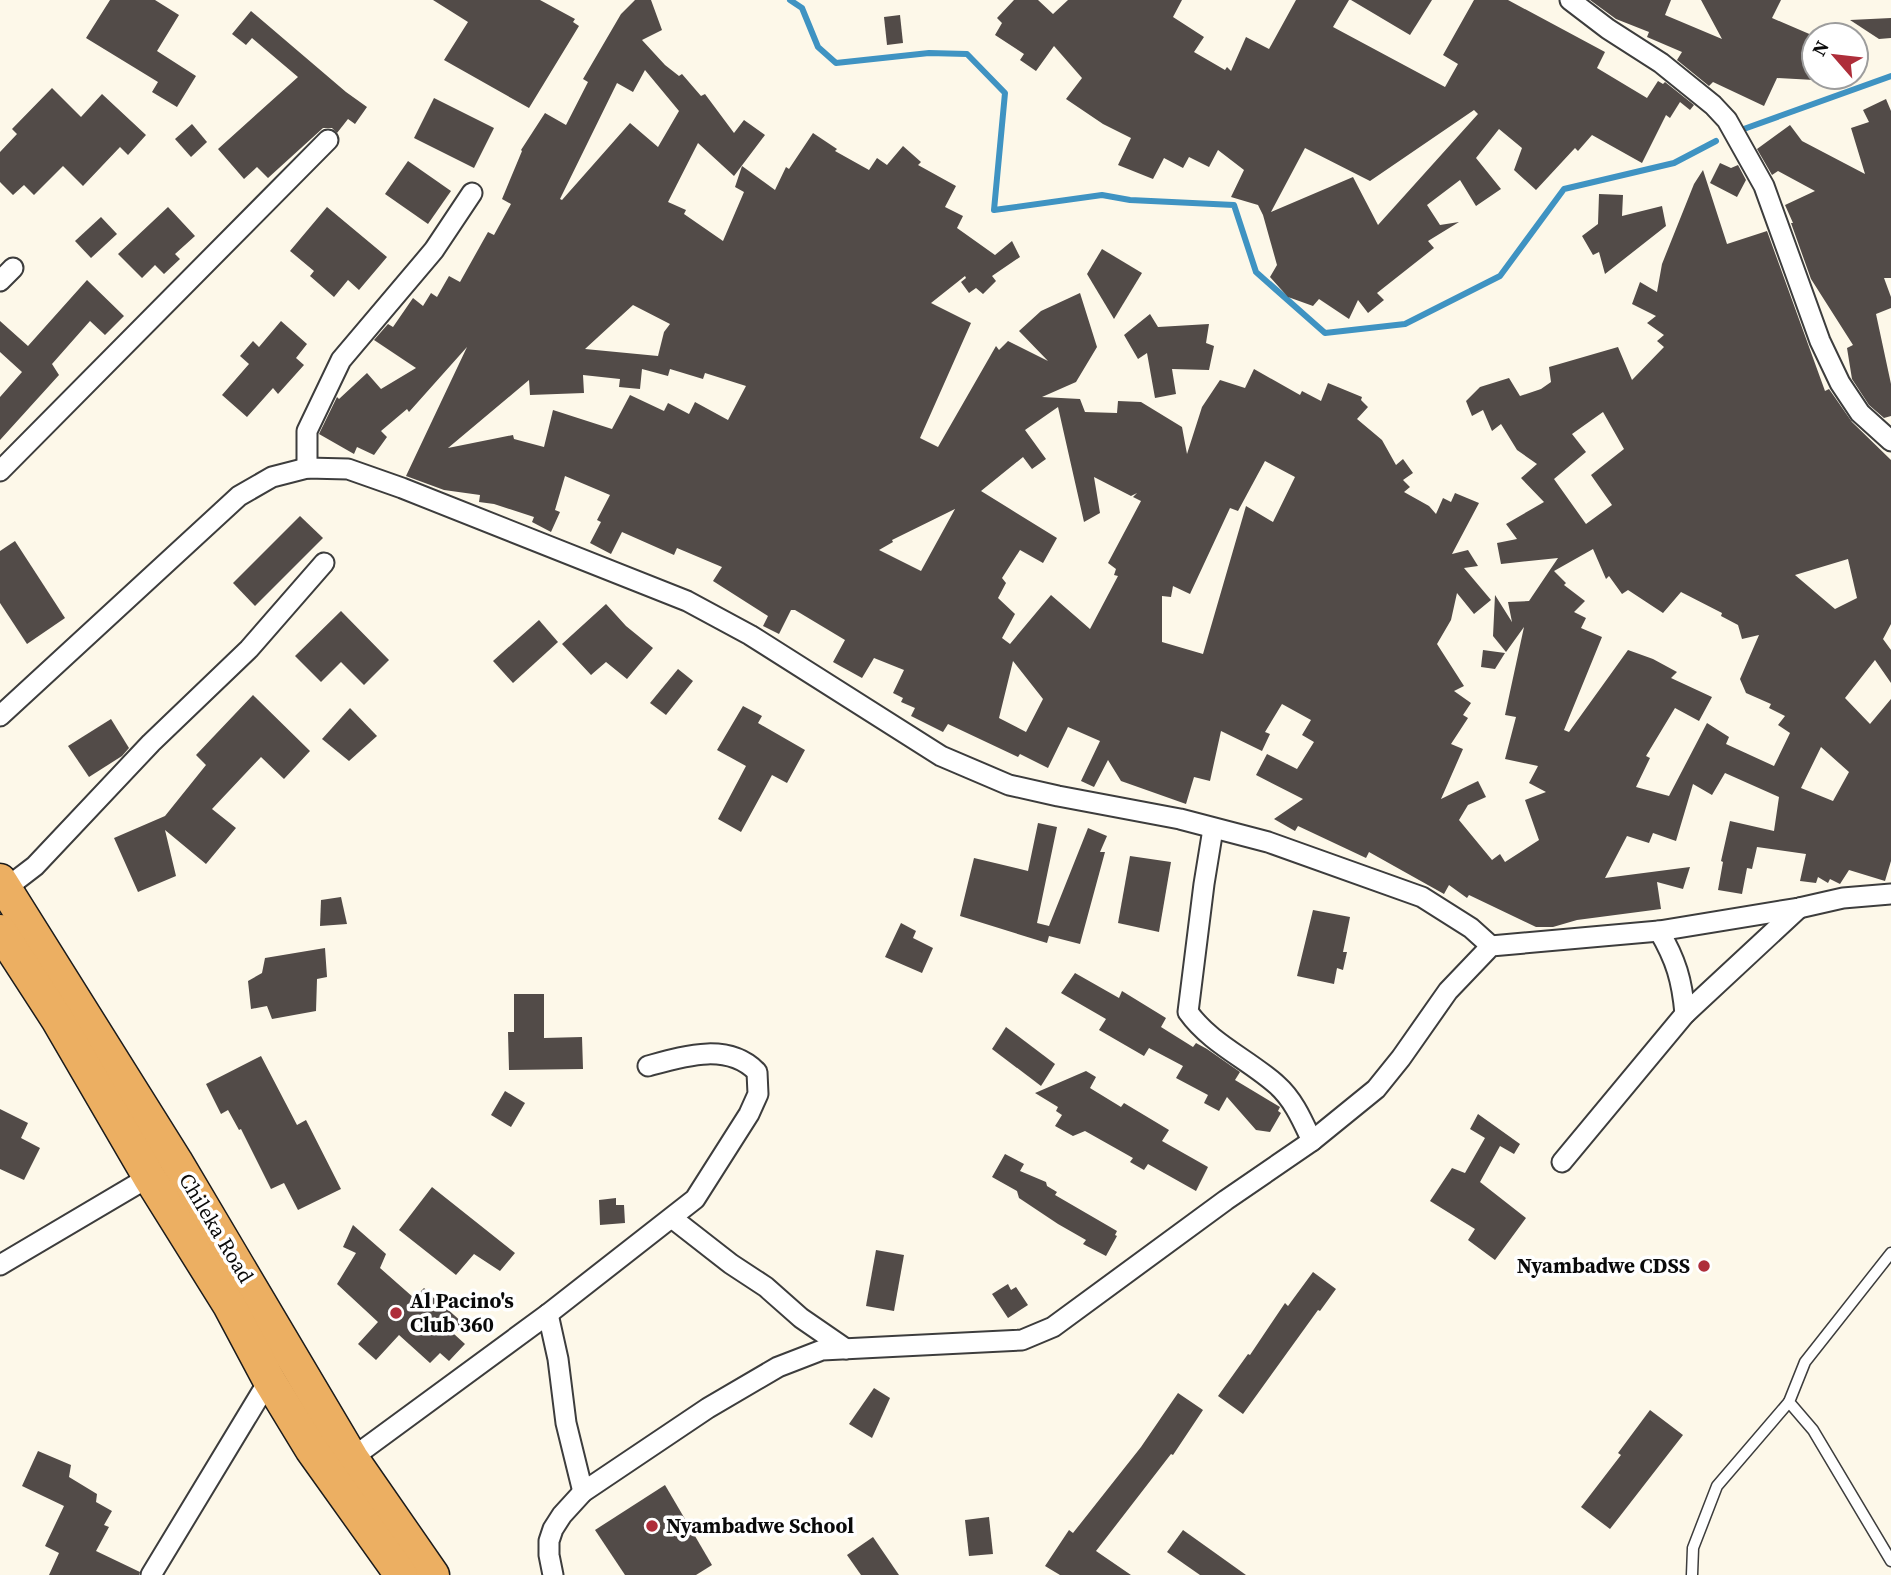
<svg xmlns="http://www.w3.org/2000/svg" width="1891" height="1575" font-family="'Source Serif 4',serif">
<rect width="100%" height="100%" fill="#fdf8e9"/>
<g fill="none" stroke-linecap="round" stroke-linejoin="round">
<!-- stream -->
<g stroke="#3f93c2" stroke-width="6">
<polyline points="790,0 802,8 818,47 836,63 929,53 967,54 1005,93 994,210 1102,195 1130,200 1234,205 1256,272 1325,333 1405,324 1500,276 1564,189 1674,163 1716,141"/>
<polyline points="1741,130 1891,76"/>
</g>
</g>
<!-- building -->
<g fill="#524b48" fill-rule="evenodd">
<polygon points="110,0 155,0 179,15 157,51 196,76 177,107 152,92 158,82 86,38"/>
<polygon points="433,0 540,0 575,19 573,22 579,26 529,108 444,60 468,22"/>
<path d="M635 0H651L662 30 642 40 665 65 679 76 682 74 701 96 705 94 734 133 744 120 765 135 734 176 698 143 668 202 686 210 684 214 723 241 744 192 735 187 742 166 775 190 786 167 789 169 813 133 837 149 835 151 869 170 877 158 887 165 903 146 921 162 918 165 956 186 945 207 963 216 957 228 995 255 1012 241 1020 257 992 276 996 281 983 294 976 288 969 293 961 282 966 278 965 276 931 303 971 323 920 438 938 447 996 346 999 350 1008 341 1048 361 1019 331 1041 311 1080 293 1097 347 1076 382 1042 397 1080 399 1085 412 1117 413 1118 401 1141 402 1182 427 1187 454 1202 407 1220 380 1245 388 1254 369 1300 395 1302 391 1321 401 1328 383 1362 397 1361 400 1368 407 1357 419 1382 440 1396 465 1403 459 1413 473 1403 480 1410 487 1404 492 1429 506 1436 514 1443 498 1451 502 1455 493 1479 503 1452 554 1468 550 1478 566 1464 568 1491 600 1474 614 1457 593 1451 620 1437 644 1464 686 1454 691 1471 703 1463 715 1468 718 1451 744 1463 749 1441 799 1478 781 1486 797 1468 805 1459 820 1492 860 1500 854 1505 862 1539 840 1525 800 1546 792 1529 783 1538 766 1505 759 1516 717 1505 715 1524 627 1506 652 1493 636 1495 595 1512 622 1508 602 1529 601 1558 558 1501 564 1497 543 1517 539 1506 524 1544 502 1521 478 1537 464 1517 450 1501 424 1492 431 1483 410 1472 416 1466 401 1480 387 1509 378 1520 396 1541 389 1551 382 1549 367 1618 347 1632 380 1664 347 1657 341 1664 335 1647 323 1656 316 1632 304 1640 282 1657 292 1662 264 1694 184 1703 170 1727 244 1767 231 1825 391 1829 389 1852 422 1891 460V624L1883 639 1891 650V683L1875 660 1845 698 1870 724 1891 699V861L1885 881 1849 870 1840 884 1830 879 1828 883 1818 877 1816 883 1800 881 1806 854 1757 847 1752 869 1747 868 1742 894 1718 890 1723 862 1721 861 1730 821 1774 831 1779 797 1725 773 1712 795 1693 784 1676 841 1653 833 1649 843 1627 836 1605 878 1690 867 1683 889 1657 882 1661 909 1577 920 1553 927H1536L1469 895 1467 898 1449 885 1444 894 1369 852 1366 858 1298 826 1295 831 1274 819 1303 799 1256 775 1267 754 1297 769 1314 742 1302 735 1311 720 1282 704 1265 732 1270 734 1262 751 1221 731 1210 781 1194 777 1186 804 1121 781 1108 760 1094 787 1081 781 1100 741 1068 727 1048 768 1020 754 1018 757 948 724 943 732 911 716 915 708 901 702 903 698 893 693 904 670 874 658 862 678 833 662 845 640 795 610H791L779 634 763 626 768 616 713 581 722 567 677 548 674 555 622 532 611 554 590 543 601 522 597 520 610 495 565 476 555 510 560 512 551 532 532 522 534 517 494 504 479 502 480 495 444 490 406 476 467 347 409 412 407 409 381 431 387 437 374 455 357 447 354 454 319 434 337 397 339 399 367 373 381 389 416 368 374 340 388 324 393 327 413 298 423 306 431 293 437 297 449 276 460 282 488 232 494 235 511 204 502 199 522 151 521 150 545 113 566 125 588 82 583 79 621 14ZM645 70 679 111 658 147 630 123 562 200 560 199 617 83 633 92ZM633 305 670 324 664 332 658 356 585 349ZM642 369 668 376 670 369 703 379 705 373 746 386 728 420 695 402 689 414 668 403 664 411 630 395 612 429 553 410 544 447 514 439 513 435 448 448 529 380 530 395 584 393 583 375 620 379 619 387 640 389ZM1058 407 1084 522 1100 513 1094 477 1131 496 1137 493 1133 497 1141 501 1108 563 1116 569 1114 575 1118 576 1090 629 1051 595 1010 644 1002 638 1015 614 998 598 1006 583 1002 578 1020 550 1043 563 1057 538 981 491 1023 457 1032 469 1046 459 1025 430ZM1603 412 1624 449 1591 475 1612 505 1586 524 1554 479 1586 452 1572 434ZM1265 461 1295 477 1273 522 1246 506 1203 654 1162 642V596L1171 597 1173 586 1190 594 1230 508 1238 511ZM955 509 921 571 879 550 893 542 892 540ZM1593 549 1606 579 1609 576 1622 594 1628 590 1663 613 1681 592 1722 613 1721 616 1738 625 1742 639 1759 635 1740 679 1746 693 1771 704 1769 708 1785 716 1778 725 1790 733 1774 766 1726 744 1729 737 1707 723 1669 796 1636 787 1650 758 1646 756 1675 708 1699 721 1712 697 1671 678 1677 672 1653 659 1628 650 1569 732 1564 730 1602 637 1581 628 1586 618 1574 612 1585 601 1564 585 1566 583 1554 571ZM1848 559 1857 598 1835 609 1795 575ZM1013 661 1043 699 1026 732 999 718ZM1821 747 1849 772 1833 801 1801 788Z"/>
<path d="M1014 0H1038L1053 14 1068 0H1182L1173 17 1204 37 1194 52 1225 70 1227 67 1231 71 1246 37 1269 49 1296 0H1349L1333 27 1445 87 1458 64 1443 55 1474 0H1508L1605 52 1597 68 1647 98 1658 81 1663 84 1665 82 1694 105 1690 110 1680 102 1670 118 1666 115 1642 163 1592 135 1578 151 1575 148 1536 190 1514 170 1522 148 1499 129 1476 158 1501 189 1476 206 1460 180 1427 205 1440 225 1459 222 1428 241 1434 248 1377 293 1384 300 1368 313 1358 300 1349 319 1319 299 1313 306 1288 297 1270 277 1277 265 1263 215 1258 205 1231 197 1244 170 1218 150 1209 167 1189 157 1183 168 1164 158 1153 179 1118 165 1131 138 1103 124 1066 99 1082 78 1054 46 1036 71 1020 60 1024 54 995 35 1002 23 997 18ZM1474 110 1478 114 1378 225 1353 177 1271 212 1305 148 1370 181Z"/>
<polygon points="1351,0 1432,0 1410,35"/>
<polygon points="1590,0 1671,0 1665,15 1722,39 1701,0 1781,0 1772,18 1814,36 1814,80 1777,78 1764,106 1713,82 1709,86 1677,60 1682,52 1647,37 1649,32 1616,19"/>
<polygon points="251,11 346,92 367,107 355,124 348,119 337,133 332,128 323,128 268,178 257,167 244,179 218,149 298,77 252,38 246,45 232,34"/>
<polygon points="900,15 903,43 887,45 884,17"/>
<polygon points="1891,18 1891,38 1879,39 1850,20"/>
<polygon points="52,88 81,117 102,94 146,135 128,155 120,147 83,186 63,166 34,195 24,185 13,195 0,182 0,152 17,134 12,129"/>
<polygon points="434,98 494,128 474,168 414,138"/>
<polygon points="1886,99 1891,111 1891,278 1884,278 1891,297 1891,308 1876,314 1891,384 1891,416 1884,418 1869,405 1852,379 1847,348 1853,345 1811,279 1791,223 1793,223 1785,205 1815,191 1778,171 1772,175 1757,149 1790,125 1802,141 1865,174 1851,128 1869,122 1863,110"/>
<polygon points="192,124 207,142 191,157 175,139"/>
<polygon points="408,161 451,191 428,224 385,194"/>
<polygon points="1720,163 1731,168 1738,165 1746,180 1737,197 1710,183"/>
<polygon points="1599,194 1623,195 1622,216 1662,206 1666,226 1605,274 1599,252 1593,255 1582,236 1598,224"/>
<polygon points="168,207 195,236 175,254 180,259 164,274 155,265 142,278 118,254"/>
<polygon points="327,207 387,257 359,290 348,280 334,297 310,276 314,271 290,251"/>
<polygon points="101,217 117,234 91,258 75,241"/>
<polygon points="1102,249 1142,273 1114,319 1087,274"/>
<polygon points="87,280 124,316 105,335 90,321 52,364 59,375 0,440 0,397 22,372 0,352 0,321 28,346"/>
<polygon points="1150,314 1158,327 1209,324 1206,343 1214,346 1209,370 1172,369 1176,394 1155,398 1147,353 1138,359 1124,335"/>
<polygon points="281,321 307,344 296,358 304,365 278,394 273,388 247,417 222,395 249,364 240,356 253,341 259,347"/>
<polygon points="300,516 323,538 255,606 233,583"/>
<polygon points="15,541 65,618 27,644 0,603 0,551"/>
<polygon points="606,604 626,626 653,648 627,679 606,662 591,675 562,644"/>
<polygon points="341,611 389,660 364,685 341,662 321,682 295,656"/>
<polygon points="539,620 558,642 513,683 493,661"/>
<polygon points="1483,650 1505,653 1495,669 1481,667"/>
<polygon points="678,669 693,681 666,715 650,703"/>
<polygon points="253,695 310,751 284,779 261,757 212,809 236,828 206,864 165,830 176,876 138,892 114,838 165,816 206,765 196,755"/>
<polygon points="743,706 762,716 758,723 805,750 787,783 772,775 741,832 718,819 746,766 717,750"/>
<polygon points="350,708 377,736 349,761 322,739"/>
<polygon points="111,719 129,748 122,756 89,777 68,746"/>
<polygon points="1038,823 1057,827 1037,923 1049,926 1088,828 1107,836 1100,852 1105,852 1080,944 1049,936 1047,943 960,916 974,858 1028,871"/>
<polygon points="1130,856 1171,862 1159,932 1118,923"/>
<polygon points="341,897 347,924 320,926 321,900"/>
<polygon points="1313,910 1350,917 1343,952 1347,952 1343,970 1337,968 1334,984 1297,976"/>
<polygon points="901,923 916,931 913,938 933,948 922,973 885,957"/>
<polygon points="325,948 327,977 317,979 316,1011 272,1019 267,1006 251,1009 248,981 262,973 265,958"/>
<polygon points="1075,973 1119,998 1122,991 1166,1018 1161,1027 1193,1047 1196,1043 1207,1049 1240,1072 1235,1080 1280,1107 1278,1111 1281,1113 1270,1132 1256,1130 1227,1097 1219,1111 1204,1103 1208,1095 1176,1078 1183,1066 1149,1048 1144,1056 1099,1030 1106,1019 1061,993"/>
<polygon points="514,994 544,994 544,1038 582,1037 583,1069 509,1070 508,1032 514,1032"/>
<polygon points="1006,1027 1055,1064 1041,1086 992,1049"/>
<polygon points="261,1056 297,1125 306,1120 341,1189 298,1210 284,1183 271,1189 241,1129 239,1130 228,1110 221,1114 206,1084"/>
<polygon points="1086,1071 1096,1077 1090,1088 1121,1107 1124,1103 1169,1130 1162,1141 1208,1167 1196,1191 1148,1164 1144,1170 1130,1162 1133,1158 1085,1131 1073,1136 1055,1126 1062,1115 1056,1111 1058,1107 1035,1093"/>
<polygon points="505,1091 525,1103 511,1127 491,1115"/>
<polygon points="0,1109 28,1123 21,1138 40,1148 24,1180 0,1169"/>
<polygon points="1478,1114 1520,1144 1514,1154 1500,1146 1480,1182 1526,1218 1495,1260 1468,1240 1475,1229 1430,1201 1452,1168 1465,1173 1485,1138 1470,1129"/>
<polygon points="1005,1154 1024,1164 1020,1171 1046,1182 1047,1186 1057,1192 1055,1195 1117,1231 1115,1235 1117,1236 1106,1256 1083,1244 1086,1240 1058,1224 1019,1198 1017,1191 992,1177"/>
<polygon points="432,1187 515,1253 500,1271 474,1254 456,1275 399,1230"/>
<polygon points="616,1198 616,1205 624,1205 625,1223 600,1225 599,1200"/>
<polygon points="353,1225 386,1254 380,1268 414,1298 424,1288 464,1324 454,1334 465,1344 449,1361 440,1353 430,1363 399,1335 376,1360 358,1344 378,1322 337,1284 356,1253 343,1247"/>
<polygon points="876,1250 904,1255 894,1311 866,1306"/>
<polygon points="1313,1272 1336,1289 1320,1311 1318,1310 1243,1414 1218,1396 1248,1354 1250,1355 1285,1303 1288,1306"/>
<polygon points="1008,1284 1011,1290 1016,1287 1028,1305 1008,1318 992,1294"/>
<polygon points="874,1388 890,1398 872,1438 849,1424"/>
<polygon points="1178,1393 1203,1410 1173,1455 1171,1454 1096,1551 1131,1575 1060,1575 1045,1566 1069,1530 1073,1533 1141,1447"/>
<polygon points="1650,1410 1683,1435 1610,1529 1581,1507 1621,1455 1618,1453"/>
<polygon points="38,1451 71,1465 69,1477 97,1494 96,1502 112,1511 104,1525 109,1527 96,1551 140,1572 139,1575 49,1575 59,1553 45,1546 64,1506 22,1486"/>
<polygon points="665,1485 712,1565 696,1575 625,1575 595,1530"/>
<polygon points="989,1517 993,1554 969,1556 965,1520"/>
<polygon points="1183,1530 1246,1575 1200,1575 1167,1552"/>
<polygon points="873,1537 899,1575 861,1575 847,1555"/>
</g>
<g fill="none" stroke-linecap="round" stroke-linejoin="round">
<defs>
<g id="service">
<polyline points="1891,1253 1805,1362 1789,1402 1813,1430 1891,1561"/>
<polyline points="1692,1575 1693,1548 1717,1486 1789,1402"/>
</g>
<g id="minor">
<polyline points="1570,0 1608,29 1661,63 1713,105 1727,120 1764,186 1820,341 1840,383 1860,413 1891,441"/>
<polyline points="0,281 13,268"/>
<polyline points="307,468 307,431 341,360 434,250 472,193"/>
<polyline points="0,471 328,140"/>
<polyline points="0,716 239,496 272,477 307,468 348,469 402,488 687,601 750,635 941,756 1009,785 1058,796 1180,819 1268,842 1422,897 1471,928 1491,946"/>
<path d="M1213 829 1204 884 1188 1012C1211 1044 1248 1059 1277 1085 1294 1100 1303 1122 1312 1141"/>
<polyline points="5,889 35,866 151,743 249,649 324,563"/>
<path d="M1659 931C1676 960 1682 980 1685 1014"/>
<polyline points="1562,1162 1685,1014 1799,908"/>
<polyline points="672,1218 731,1264 766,1287 801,1318 846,1349"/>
<polyline points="0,1265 149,1177"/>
<polyline points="548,1314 558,1359 566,1423 583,1492"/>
<path d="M352 1458 548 1314 695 1199 749 1114 758 1094 757 1072C728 1042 684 1056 648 1066"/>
<polyline points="151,1575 269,1380"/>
<polyline points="553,1575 549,1555 549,1541 553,1529 562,1515 583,1492 708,1408 778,1367 822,1350 1022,1340 1053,1327 1226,1200 1312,1141 1376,1089 1401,1058 1448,991 1491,946 1659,931 1799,908 1843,898 1891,894"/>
</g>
<g id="trunk">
<polyline points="0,880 176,1161 352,1458 433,1575"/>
<polyline points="0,931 57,1019 149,1177 229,1305 269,1380 311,1449 401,1575"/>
</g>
</defs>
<!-- service casing -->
<use href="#service" stroke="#3d3d3d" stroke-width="13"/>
<!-- minor casing -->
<use href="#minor" stroke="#3d3d3d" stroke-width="23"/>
<!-- trunk casing -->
<use href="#trunk" stroke="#1b1b1b" stroke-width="35"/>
<!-- service -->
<use href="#service" stroke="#fff" stroke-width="10"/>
<!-- minor -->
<use href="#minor" stroke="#fff" stroke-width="19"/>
<!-- trunk -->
<use href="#trunk" stroke="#ecaf62" stroke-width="32"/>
</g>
<!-- markers -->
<g fill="#ae2e3a" stroke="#fff" stroke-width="2.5">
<circle cx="1704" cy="1266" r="7"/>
<circle cx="396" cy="1313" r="7"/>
<circle cx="652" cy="1526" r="7"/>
</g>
<g text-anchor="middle" stroke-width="7" stroke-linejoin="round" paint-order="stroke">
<!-- street labels -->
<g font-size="21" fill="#0a0a0a" stroke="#fff">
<text transform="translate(216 1228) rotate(59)" y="7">Chileka Road</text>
</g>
<!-- poi labels -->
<g font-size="21" font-weight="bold" fill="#0a0a0a" stroke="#fff" text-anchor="start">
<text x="1690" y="1273" text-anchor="end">Nyambadwe CDSS</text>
<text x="410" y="1308">Al Pacino's<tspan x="410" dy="24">Club 360</tspan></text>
<text x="666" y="1533">Nyambadwe School</text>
</g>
</g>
<!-- north arrow -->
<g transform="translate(1835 56) rotate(298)"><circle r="33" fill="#ffffff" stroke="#9d9d9d" stroke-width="2"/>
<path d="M0-5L12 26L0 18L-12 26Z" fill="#ae2e3a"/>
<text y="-10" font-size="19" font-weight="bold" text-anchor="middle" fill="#0a0a0a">N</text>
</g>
</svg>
